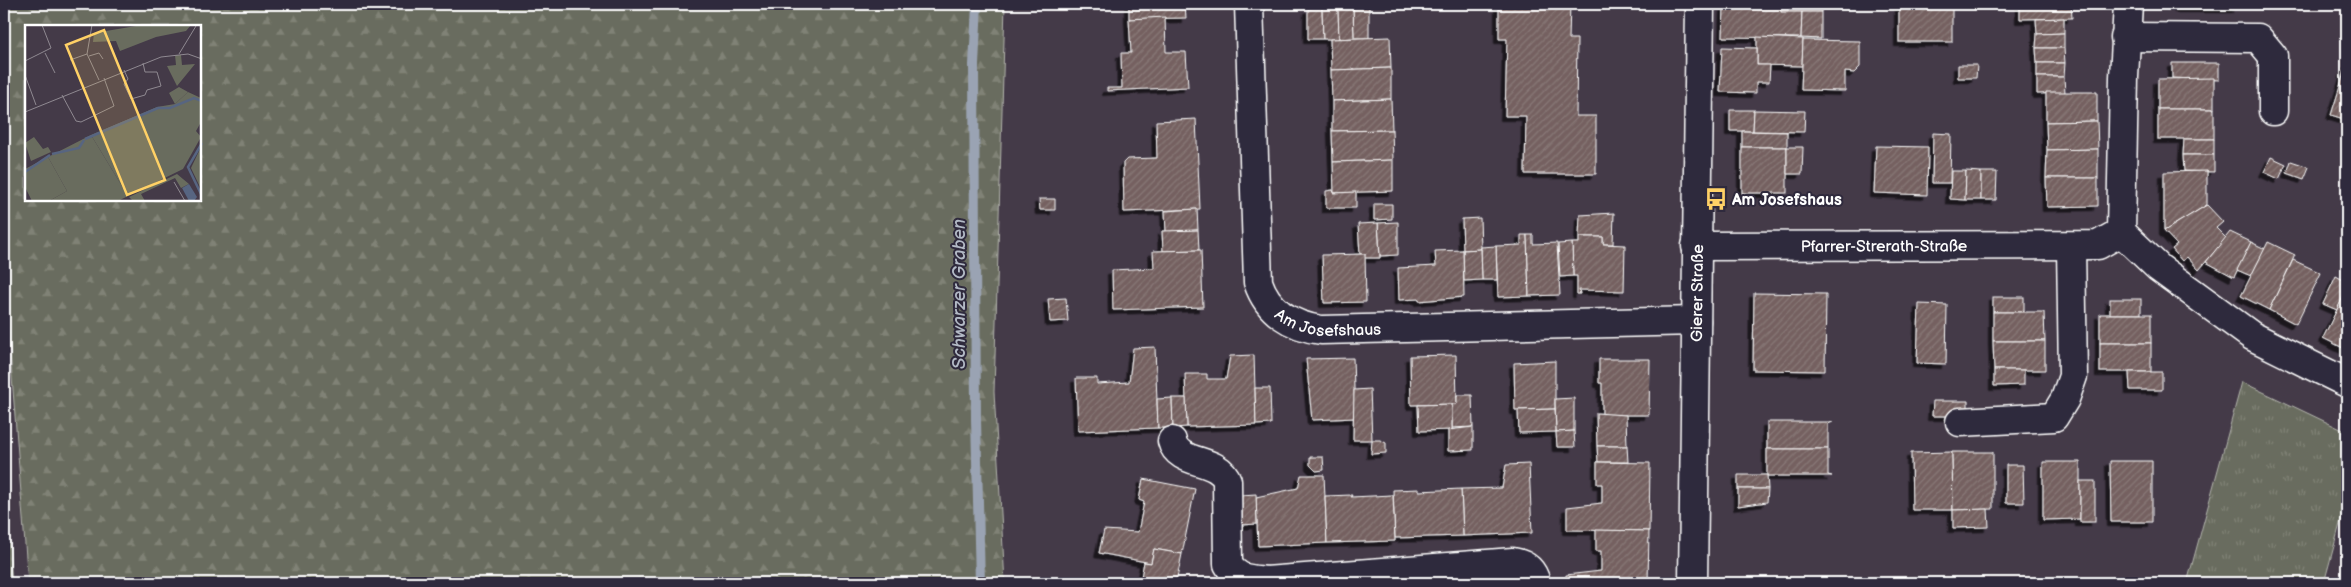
<svg xmlns="http://www.w3.org/2000/svg" width="2351" height="587" font-family="'Balsamiq Sans',sans-serif">
<defs>
<pattern id="grass-tufts" width="24" height="20" patternUnits="userSpaceOnUse" patternTransform="scale(1.25)"><rect width="24" height="20" fill="#696c5e"/><path d="M3 7l-1-3M5 7V3M7 7l1-3M15 17l-1-3M17 17v-4M19 17l1-3" fill="none" stroke="#808276"/></pattern>
<pattern id="forest-firs" width="22" height="20" patternUnits="userSpaceOnUse" patternTransform="scale(1.25)"><rect width="22" height="20" fill="#696c5e"/><path d="M5 1l3.5 6h-7zM16 11l3.5 6h-7z" fill="#808276"/></pattern>
<pattern id="building-hatch" width="6" height="6" patternUnits="userSpaceOnUse" patternTransform="scale(1.25)"><rect width="6" height="6" fill="#746160"/><path d="M-1 1l2-2M0 6l6-6M5 7l2-2" fill="none" stroke="#897978"/></pattern>
<filter id="shadow"><feDropShadow dx="-4.5" dy="4.5" stdDeviation="0" flood-color="#0009"/></filter>
</defs>
<rect width="100%" height="100%" fill="#443a48"/>
<filter id="ink" filterUnits="userSpaceOnUse"><feTurbulence type="fractalNoise" baseFrequency=".02" numOctaves="2"/><feDisplacementMap in="SourceGraphic" scale="10" xChannelSelector="R" yChannelSelector="G"/><feConvolveMatrix kernelMatrix="1 2 1 2 8 2 1 2 1" color-interpolation-filters="sRGB"/></filter>
<g filter="url(#ink)">
<!-- grass -->
<g fill="url(#grass-tufts)" stroke="#b4b6ae">
<polygon points="2242,382 2347,432 2347,498 2324,583 2187,583"/>
<polygon points="4,478 12,583 4,583"/>
</g>
<!-- forest -->
<path fill="url(#forest-firs)" stroke="#b4b6ae" fill-rule="evenodd" d="M4 4H1005L994 392 1005 583H28L4 274ZM26 26H200V200H26Z"/>
<g fill="none" stroke-linecap="round" stroke-linejoin="round">
<!-- stream -->
<polyline stroke="#9aa3b3" stroke-width="10" points="977,4 974,65 976,419 980,583"/>
</g>
<!-- building -->
<g fill="url(#building-hatch)" stroke="#fff" filter="url(#shadow)">
<polygon points="1129,4 1185,4 1186,18 1129,19"/>
<polygon points="1499,4 1570,4 1569,39 1577,39 1576,116 1596,116 1596,174 1525,174 1526,116 1505,116 1507,39 1499,39"/>
<polygon points="1767,4 1822,4 1821,12 1781,12 1780,7 1767,7"/>
<rect x="1899" y="4" width="53" height="38"/>
<polygon points="2020,4 2071,4 2072,18 2020,19"/>
<rect x="2179" y="4" width="29" height="4"/>
<rect x="2208" y="4" width="29" height="4"/>
<polygon points="1369,7 1369,38 1354,38 1353,8"/>
<polygon points="1724,7 1780,7 1781,12 1802,12 1801,38 1723,37"/>
<polygon points="1322,8 1323,39 1308,39 1308,9"/>
<polygon points="1322,8 1338,8 1339,39 1323,39"/>
<polygon points="1338,8 1353,8 1354,38 1339,39"/>
<polygon points="1802,12 1821,12 1821,39 1801,38"/>
<polygon points="1165,17 1166,52 1186,52 1188,87 1107,91 1107,88 1122,88 1121,53 1131,53 1129,19"/>
<polygon points="2064,18 2064,33 2037,34 2036,19"/>
<polygon points="2064,33 2064,48 2036,48 2037,34"/>
<polygon points="1390,37 1391,68 1331,70 1330,39"/>
<polygon points="1757,37 1803,39 1802,66 1757,65"/>
<polygon points="1803,40 1860,41 1860,67 1854,73 1845,72 1845,91 1801,90"/>
<polygon points="1722,47 1757,48 1757,65 1770,65 1769,82 1756,82 1756,93 1720,92"/>
<polygon points="2036,48 2064,48 2065,63 2037,63"/>
<polygon points="2037,63 2065,63 2064,77 2037,77"/>
<polygon points="2172,63 2219,63 2219,80 2172,78"/>
<polygon points="2347,63 2347,79 2343,77"/>
<polygon points="1958,65 1977,65 1976,78 1958,78"/>
<polygon points="1391,68 1391,99 1332,101 1331,70"/>
<polygon points="2037,77 2064,77 2065,93 2037,94"/>
<polygon points="2343,77 2347,79 2347,120 2331,115"/>
<polygon points="2214,78 2214,109 2158,109 2158,79"/>
<polygon points="2046,92 2097,92 2097,121 2046,122"/>
<polygon points="1391,99 1392,130 1332,131 1332,101"/>
<rect x="2158" y="109" width="56" height="30"/>
<polygon points="1730,110 1754,110 1753,131 1730,131"/>
<polygon points="1754,110 1805,111 1804,132 1753,131"/>
<polygon points="1196,119 1200,209 1124,212 1123,163 1127,159 1157,158 1156,121"/>
<polygon points="2097,121 2098,149 2047,150 2046,122"/>
<polygon points="1392,130 1393,160 1333,162 1332,131"/>
<polygon points="1742,131 1787,132 1787,147 1742,147"/>
<polygon points="1933,133 1951,134 1950,183 1932,183"/>
<polygon points="2184,139 2214,139 2214,155 2183,155"/>
<polygon points="1876,146 1928,147 1927,195 1874,193"/>
<rect x="1742" y="147" width="45" height="46"/>
<polygon points="1787,147 1803,147 1802,174 1787,174"/>
<polygon points="2098,149 2098,178 2046,178 2047,150"/>
<polygon points="2183,155 2214,155 2214,172 2184,171"/>
<polygon points="2271,157 2286,164 2279,179 2264,172"/>
<polygon points="1393,160 1393,191 1334,193 1333,162"/>
<polygon points="2291,161 2309,167 2304,179 2287,173"/>
<polygon points="1951,171 1966,171 1965,200 1950,199"/>
<polygon points="1966,171 1981,172 1981,200 1965,200"/>
<polygon points="2207,171 2207,205 2164,231 2164,172"/>
<polygon points="1981,172 1997,172 1996,200 1981,200"/>
<polygon points="2046,178 2098,178 2098,206 2047,207"/>
<polygon points="1333,190 1334,193 1356,192 1356,208 1326,208 1326,191"/>
<polygon points="1039,199 1055,199 1055,210 1040,210"/>
<polygon points="1374,204 1392,204 1392,219 1374,220"/>
<polygon points="2207,205 2223,222 2216,228 2226,238 2199,270 2187,257 2182,261 2172,249 2177,245 2164,231"/>
<polygon points="1197,209 1198,230 1166,232 1165,211"/>
<polygon points="1614,213 1613,244 1603,244 1603,237 1579,237 1580,215"/>
<polygon points="1480,218 1481,249 1463,250 1462,219"/>
<polygon points="1398,222 1398,255 1380,256 1378,223"/>
<polygon points="1378,223 1380,258 1364,258 1365,254 1360,254 1358,224"/>
<polygon points="1198,230 1199,250 1163,251 1162,231"/>
<polygon points="2230,232 2251,242 2234,277 2206,262"/>
<polygon points="1521,235 1527,235 1529,296 1498,297 1496,246 1521,245"/>
<polygon points="1527,235 1533,235 1533,244 1557,243 1560,295 1529,296"/>
<polygon points="1579,237 1603,237 1603,244 1625,245 1624,291 1579,290 1580,294 1577,294 1577,276 1573,276 1572,243 1579,243"/>
<polygon points="2251,242 2265,249 2251,276 2237,270"/>
<polygon points="2268,242 2295,255 2269,310 2241,296"/>
<polygon points="1572,243 1573,276 1560,277 1558,244"/>
<polygon points="1496,246 1497,280 1482,280 1481,247"/>
<polygon points="1481,249 1482,280 1464,281 1463,250"/>
<polygon points="1201,250 1203,307 1113,310 1112,270 1154,268 1153,251"/>
<polygon points="1463,250 1464,297 1419,301 1419,299 1399,300 1398,268 1436,266 1435,251"/>
<polygon points="1365,254 1366,302 1324,303 1322,255"/>
<polygon points="2293,260 2321,273 2296,324 2269,310"/>
<polygon points="2336,276 2347,282 2347,289 2337,310 2323,304"/>
<polygon points="2347,289 2347,350 2323,338"/>
<polygon points="1754,293 1826,294 1825,371 1753,370"/>
<rect x="1993" y="297" width="31" height="15"/>
<polygon points="1066,298 1068,321 1050,322 1048,299"/>
<rect x="2110" y="299" width="31" height="15"/>
<polygon points="1919,304 1947,305 1946,364 1917,363"/>
<polygon points="1993,312 2044,312 2045,341 1993,341"/>
<rect x="2100" y="314" width="51" height="29"/>
<polygon points="1993,341 2045,341 2045,370 1994,370"/>
<rect x="2100" y="343" width="51" height="29"/>
<polygon points="1155,347 1158,428 1078,431 1076,378 1097,378 1097,384 1129,382 1133,348"/>
<polygon points="1254,355 1256,425 1187,427 1185,374 1207,374 1207,379 1226,379 1230,356"/>
<polygon points="1456,355 1457,404 1411,405 1410,356"/>
<polygon points="1353,358 1355,418 1312,420 1306,359"/>
<polygon points="1599,359 1650,359 1649,415 1602,415 1602,383 1599,383"/>
<polygon points="1555,361 1555,409 1515,410 1514,363"/>
<polygon points="1994,370 2024,370 2024,385 1994,386"/>
<polygon points="2129,372 2162,372 2162,390 2130,390"/>
<polygon points="1255,388 1270,388 1271,424 1256,425"/>
<polygon points="1370,389 1372,440 1353,440 1354,390"/>
<polygon points="1457,395 1472,395 1473,427 1452,428 1452,404 1457,404"/>
<polygon points="1172,398 1173,428 1158,428 1157,399"/>
<polygon points="1172,398 1186,398 1187,427 1173,428"/>
<polygon points="1574,398 1574,431 1556,432 1555,399"/>
<polygon points="1933,401 1968,401 1968,416 1932,416"/>
<polygon points="1452,404 1452,430 1419,431 1418,405"/>
<polygon points="1555,409 1556,432 1519,433 1518,410"/>
<polygon points="1596,413 1626,415 1627,446 1597,446"/>
<polygon points="1767,422 1833,422 1828,424 1828,449 1767,449"/>
<polygon points="1473,427 1473,450 1448,451 1448,430"/>
<polygon points="1574,431 1575,447 1557,447 1556,432"/>
<polygon points="1372,440 1380,440 1386,443 1386,453 1371,454"/>
<polygon points="1597,446 1627,446 1628,462 1598,462"/>
<polygon points="1767,449 1828,449 1828,475 1832,476 1767,476"/>
<polygon points="1952,452 1953,510 1912,510 1911,453"/>
<polygon points="1952,452 1993,452 1993,509 1953,510"/>
<polygon points="1310,457 1323,457 1324,470 1316,471 1310,465"/>
<polygon points="2110,461 2152,461 2152,522 2111,522"/>
<polygon points="1597,462 1650,463 1649,531 1567,530 1567,507 1602,503 1602,484 1597,484"/>
<polygon points="2043,462 2080,462 2080,519 2043,520"/>
<polygon points="1529,464 1532,533 1463,536 1461,489 1502,488 1506,465"/>
<polygon points="2006,465 2023,465 2024,503 2006,503"/>
<polygon points="1301,475 1324,475 1327,543 1258,546 1256,497 1298,488"/>
<polygon points="1738,475 1767,475 1768,489 1738,489"/>
<polygon points="1143,479 1195,489 1182,554 1154,549 1151,563 1099,553 1104,530 1138,532 1144,502 1139,500"/>
<rect x="2080" y="481" width="15" height="41"/>
<polygon points="1419,489 1419,491 1461,489 1463,536 1395,538 1393,490"/>
<polygon points="1738,489 1768,489 1767,502 1738,506"/>
<polygon points="1256,494 1257,524 1242,525 1241,495"/>
<polygon points="1352,495 1351,497 1393,495 1395,541 1327,543 1325,496"/>
<polygon points="1988,509 1989,527 1953,528 1953,510"/>
<polygon points="1596,530 1649,531 1648,583 1566,583 1566,575 1601,571 1601,551 1596,551"/>
<polygon points="1154,549 1182,554 1176,583 1141,577 1144,562 1151,563"/>
</g>
<g fill="none" stroke-linecap="round" stroke-linejoin="round">
<defs>
<g id="street">
<path id="s1" d="M1249 4 1258 282C1268 312 1292 326 1321 330L1696 321"/>
<polyline points="2125,37 2258,38 2273,56 2273,111"/>
<polyline points="2121,232 2159,268 2252,336 2347,383"/>
<path id="s2" d="M1696 246 2098 245 2121 232 2124 77 2128 4"/>
<polyline points="1960,422 2054,417 2065,399 2073,376 2071,246"/>
<path d="M1172 441C1178 466 1219 457 1227 481L1228 564C1236 580 1251 579 1266 581"/>
<path d="M1266 583V581L1513 562C1526 564 1533 570 1536 583"/>
<path id="s3" d="M1693 583 1700 4"/>
</g>
</defs>
<!-- street casing -->
<use href="#street" stroke="#fff" stroke-width="31"/>
<!-- street -->
<use href="#street" stroke="#2f2a3d" stroke-width="28"/>
</g>
</g>
<!-- icons -->
<defs>
<symbol id="bus-bare" viewBox="-9 -9 18 18"><path d="M-5-6H5V4H4V6H2V4H-2V6H-4V4H-5ZM-3.5-4V0h7V-4ZM-3.5 1.2v1.5H-2V1.2ZM2 1.2v1.5H3.5V1.2Z" fill="#ffd166" stroke="#2f2a3d" stroke-width="2.5" paint-order="stroke"/></symbol>
</defs>
<g fill-rule="evenodd">
<use href="#bus-bare" x="1700" y="183" width="32" height="32"/>
</g>
<g text-anchor="middle" stroke-width="4" stroke-linejoin="round" paint-order="stroke">
<!-- poi labels -->
<g font-size="16" font-weight="bold" fill="#fff" stroke="#2f2a3d" text-anchor="start">
<text x="1732" y="205">Am Josefshaus</text>
</g>
<!-- street labels -->
<g font-size="16" fill="#fff" stroke="#2f2a3d">
<text dy="6" stroke="none"><textPath href="#s2" startOffset="188">Pfarrer-Strerath-Straße</textPath></text>
<text dy="6" stroke="none"><textPath href="#s3" startOffset="290">Gierer Straße</textPath></text>
<text dy="6" stroke="none"><textPath href="#s1" startOffset="368">Am Josefshaus</textPath></text>
</g>
<!-- water labels -->
<g font-size="18" font-style="italic" fill="#b3bac6" stroke="#2f2a3d">
<text transform="translate(959 294) rotate(-90)" y="6">Schwarzer Graben</text>
</g>
</g>
<!-- overview -->
<g transform="translate(25 25)">
<rect width="176" height="176" fill="#443a48"/>
<path d="M117 0H166L161 6 131 12 95 26 91 16 68 17 69 8ZM150 30H156L157 40 170 39 152 61 142 41 151 40ZM154 62 163 67 150 79 144 68ZM66 110 103 171 93 176H24L42 166 23 132ZM9 112 18 124 23 122 26 127 6 136 0 118ZM176 122 177 162 176 164 166 143ZM152 149 164 159 156 163 150 153 116 169 120 176H108L104 172Z" fill="#696c5e"/>
<path d="M163 67 176 73V97L171 106 176 112 158 144 103 171 66 110 132 82 150 79ZM23 132 42 166 24 176H7L1 164 0 144Z" fill="#696c5e"/>
<path d="M164 159 172 172 169 176H164L157 163Z" fill="#576581"/>
<path fill="none" stroke="#576581" stroke-width="2.5" d="M60 114 133 83H145L169 73 177 76M27 129 54 123 59 115M0 147 25 130M176 169 163 142 177 118"/>
<path fill="none" stroke="#8f8991" stroke-width="1" d="M20 28 30 48M62 29 67 0M154 29 171 1M64 31 74 28 78 34M45 35 62 29 74 55M0 36 26 23 17 0M99 45 103 54 99 59 106 74 120 70 122 65 136 61 132 47H120L118 38M0 50 11 80M37 70 51 96 56 97 89 81 79 53M0 87 136 32 163 29 177 34M149 157 160 176"/>
<path fill="#ffd166" fill-opacity="0.15" stroke="#ffd166" stroke-width="2.5" d="M79 5 140 155 102 170 41 20Z"/>
<rect width="176" height="176" fill="none" stroke="#fff" stroke-width="2.5"/>
</g>
<!-- margin -->
<rect width="2351" height="587" fill="none" stroke="#2f2a3d" stroke-width="20"/>
<rect x="10" y="10" width="2331" height="567" fill="none" stroke="#fff" stroke-width="2" filter="url(#ink)"/>
</svg>
